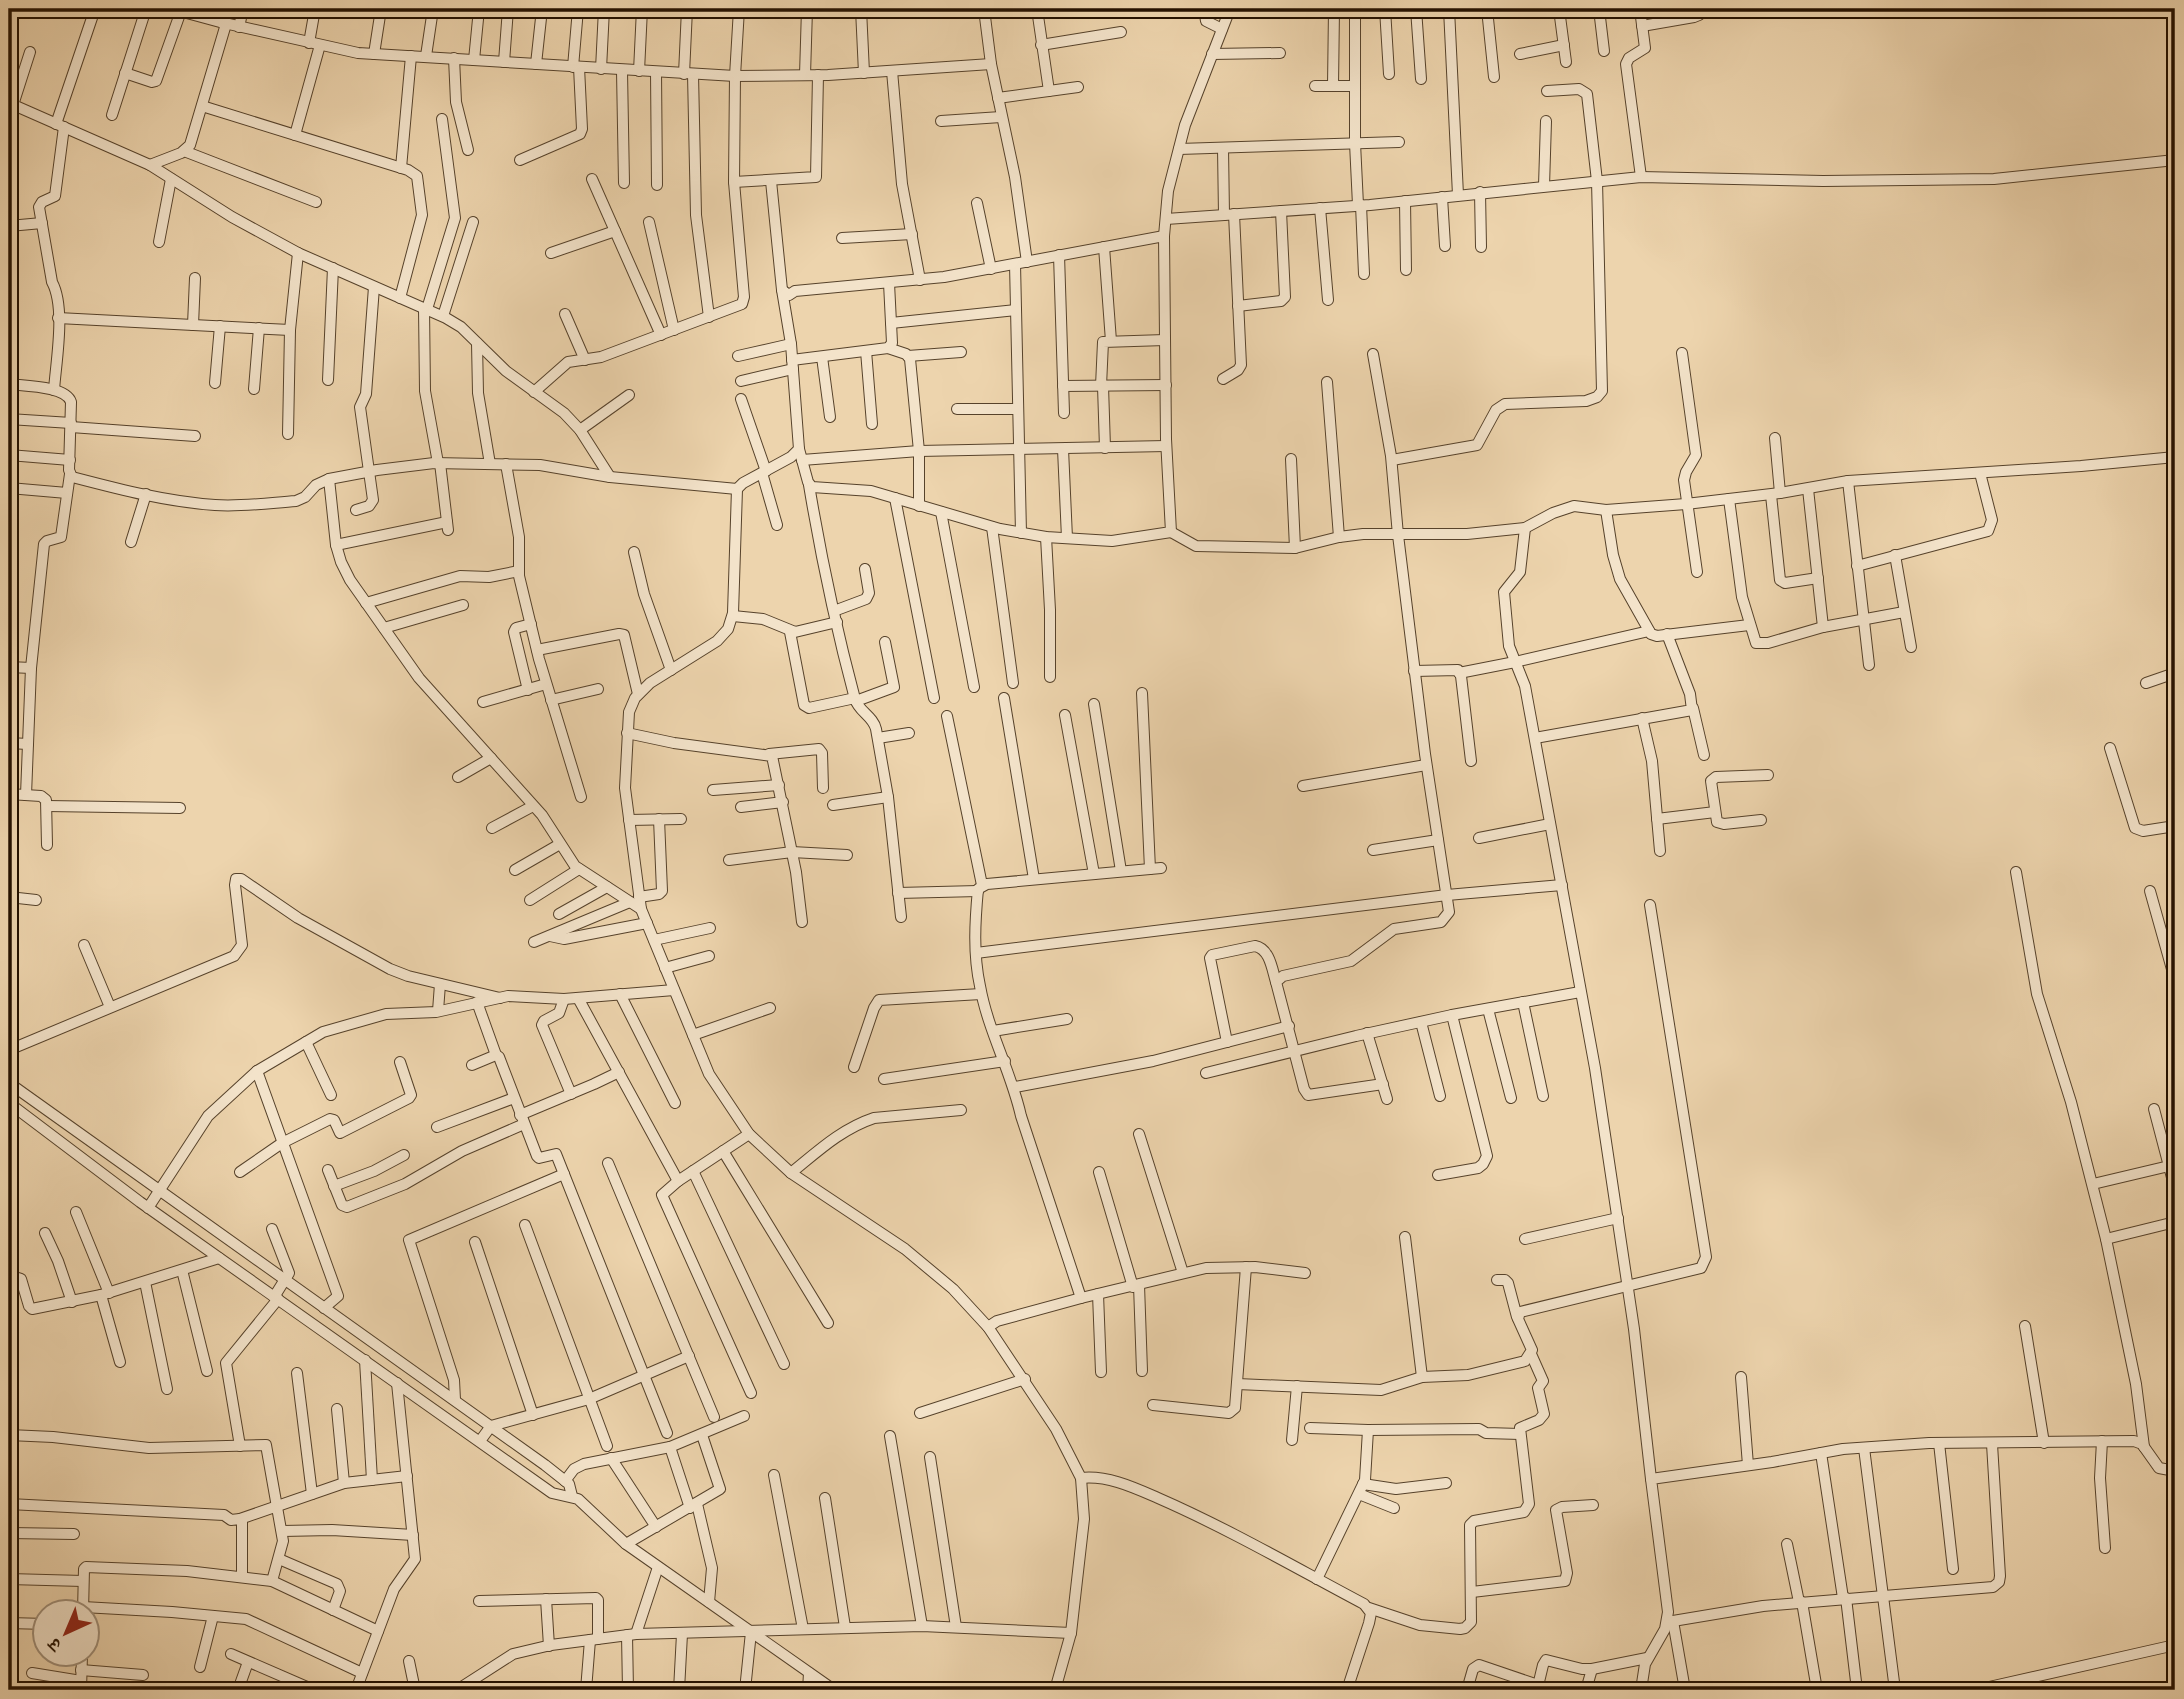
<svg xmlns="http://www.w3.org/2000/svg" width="2184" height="1699" font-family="'Libre Caslon Text','Noto Serif Devanagari',serif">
<rect width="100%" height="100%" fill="#edd4ad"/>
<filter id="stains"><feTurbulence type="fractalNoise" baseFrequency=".00286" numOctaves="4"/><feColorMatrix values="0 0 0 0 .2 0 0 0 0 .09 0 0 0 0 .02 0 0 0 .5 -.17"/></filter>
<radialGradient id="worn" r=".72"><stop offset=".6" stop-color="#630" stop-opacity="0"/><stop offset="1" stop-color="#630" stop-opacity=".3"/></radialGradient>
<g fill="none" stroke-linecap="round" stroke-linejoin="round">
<defs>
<g id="street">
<polyline points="172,9 220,22 358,53 735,76 828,75 991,64"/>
<polyline points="861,9 864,73"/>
<polyline points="984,9 991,64 1015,177 1027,262"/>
<polyline points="1037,9 1049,91"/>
<polyline points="1204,9 1206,21 1222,29"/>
<polyline points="1355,9 1355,143 1358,205"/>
<polyline points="1385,9 1389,74"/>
<polyline points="1416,9 1421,79"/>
<polyline points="1449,9 1458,195"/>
<polyline points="1487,9 1494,77"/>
<polyline points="1559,9 1566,62"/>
<polyline points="1599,9 1604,51"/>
<polyline points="1640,9 1645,48 1629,58 1626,64 1641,177"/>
<polyline points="1729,9 1730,11"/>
<polyline points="1642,26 1694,17 1699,15 1702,9"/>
<polyline points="239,27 243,9"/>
<polyline points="309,43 315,9"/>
<polyline points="1041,45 1121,32"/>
<polyline points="374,54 381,9"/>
<polyline points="1212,54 1280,53"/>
<polyline points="1520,54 1564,45"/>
<polyline points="426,56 433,9"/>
<polyline points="454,58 456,102 468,150"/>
<polyline points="474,60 479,9"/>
<polyline points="504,62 508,9"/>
<polyline points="536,64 542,9"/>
<polyline points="573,67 578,9"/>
<polyline points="601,69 604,9"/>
<polyline points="622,71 624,183"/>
<polyline points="639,71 642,9"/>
<polyline points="892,71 902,184 920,280"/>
<polyline points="656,72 657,185"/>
<polyline points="125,73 152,82 156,81 181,11"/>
<polyline points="684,74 687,9"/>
<polyline points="693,74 696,215 709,317"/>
<polyline points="805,75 807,9"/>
<polyline points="1315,86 1355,86"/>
<polyline points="1333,86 1334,9"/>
<polyline points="998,98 1078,87"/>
<polyline points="9,103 150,165 232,217 298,253 446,318 461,327 506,371 564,413 580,430 610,477"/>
<polyline points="13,105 30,52"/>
<polyline points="202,106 408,170 417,176 422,215 400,298"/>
<polyline points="112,115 146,9"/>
<polyline points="941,121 1001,117"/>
<polyline points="56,124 95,9"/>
<polyline points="295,135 320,45"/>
<polyline points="1223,148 1224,215"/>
<polyline points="1179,149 1399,142"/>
<polyline points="184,151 316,202"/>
<polyline points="520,160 580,134 582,129 579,67"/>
<polyline points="150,165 181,153 190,145 226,24"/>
<polyline points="401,168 411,56"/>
<polyline points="592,179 661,335"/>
<polyline points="771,181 782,290"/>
<polyline points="734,182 816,177 818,75"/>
<polyline points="1544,186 1546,121"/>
<polyline points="1480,192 1481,247"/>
<polyline points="1442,197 1445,246"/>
<polyline points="1405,201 1406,270"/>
<polyline points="977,203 991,269"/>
<polyline points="1361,205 1364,274"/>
<polyline points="1320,208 1328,300"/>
<polyline points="1166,219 1370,205 1641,177 1823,181 1994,179 2175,160"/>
<polyline points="649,222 674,330"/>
<polyline points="9,226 42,223"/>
<polyline points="842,238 912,234"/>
<polyline points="159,242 171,179"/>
<polyline points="1104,247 1111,341"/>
<polyline points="551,253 615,231"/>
<polyline points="1059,255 1064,413"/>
<polyline points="1015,264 1021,533"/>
<polyline points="1238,306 1281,301 1285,297 1281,211"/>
<polyline points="424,308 425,391 438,463"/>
<polyline points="427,309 455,218 442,119"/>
<polyline points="565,314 585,360"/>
<polyline points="443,316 473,222"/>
<polyline points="58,318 290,330"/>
<polyline points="891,323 1016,310"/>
<polyline points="193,325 195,278"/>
<polyline points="477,343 478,393 490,464"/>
<polyline points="888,348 906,354 910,359 919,451 919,506"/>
<polyline points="866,351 872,424"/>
<polyline points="1682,353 1696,455 1686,472 1684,480 1697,572"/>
<polyline points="1373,354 1391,456 1398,535 1425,754 1449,912 1441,922 1394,929 1351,961 1283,976 1276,982 1304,1089 1308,1095 1383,1084"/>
<polyline points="738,356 791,344"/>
<polyline points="908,356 961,352"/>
<polyline points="822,357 830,417"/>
<polyline points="792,360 888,348 892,343 889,283"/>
<polyline points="1223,379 1238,370 1241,365 1234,214"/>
<polyline points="328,380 333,268"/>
<polyline points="741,381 793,369"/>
<polyline points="1327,382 1339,537"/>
<polyline points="215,383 220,326"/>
<path d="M9 384C25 386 66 386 71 402L69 470 72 477C118 489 167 502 215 505 241 507 269 503 296 501L305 497 316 485 329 479 377 470 434 463 540 465 610 477 737 489"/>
<polyline points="1063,386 1166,385"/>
<polyline points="1101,386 1103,342 1165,340"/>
<polyline points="1103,386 1105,448"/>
<polyline points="254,389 259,328"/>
<path d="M54 390C56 361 66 308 52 282L39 207 42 202 55 196 64 127"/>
<polyline points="534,392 568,362 601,357 742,304 744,297 734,182 735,76 739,9"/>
<polyline points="741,399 766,471"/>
<polyline points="957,409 1018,409"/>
<polyline points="9,419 71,423"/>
<polyline points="71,427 195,436"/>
<polyline points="580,430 629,395"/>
<polyline points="288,434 290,330 298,253"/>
<polyline points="1775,438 1780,493"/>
<polyline points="799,449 808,482 812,487 871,491 1000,529 1046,537 1112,541 1171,532 1166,439 1164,236 1168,191 1185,125 1230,9"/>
<polyline points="1063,449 1067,538"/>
<polyline points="9,455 70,460"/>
<polyline points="1291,459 1295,548"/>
<polyline points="802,460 919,451 1166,446"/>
<polyline points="1392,460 1477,445 1496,410 1505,404 1586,401 1597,397 1602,391 1597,181 1587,94 1579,89 1547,91"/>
<polyline points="440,463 448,530"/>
<polyline points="506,464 519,537 519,576 539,659 581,797"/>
<polyline points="762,473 777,525"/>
<polyline points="329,479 336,545 341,562 350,580 419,678 542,815 575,866 641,909"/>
<polyline points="1848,481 1869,665"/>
<path d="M809 485C821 557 836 628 855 699 859 712 873 716 876 729L888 797 901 917"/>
<polyline points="9,488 67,493"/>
<polyline points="1808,489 1823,627"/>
<polyline points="1771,495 1780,580 1785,583 1818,578"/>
<polyline points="895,498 934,698"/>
<polyline points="1729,499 1742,597 1756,643 1768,643 1823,627 1904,612"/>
<polyline points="356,510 369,506 373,500 360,407 366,394 374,287"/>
<polyline points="1606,510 1613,555 1620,579 1651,634 1657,636 1749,625"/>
<polyline points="941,512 974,687"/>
<polyline points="992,527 1013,683"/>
<polyline points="1525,528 1520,572 1504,592 1509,646 1525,686 1595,1068 1634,1329 1651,1479"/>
<polyline points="1171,532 1196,546 1295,548 1339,537 1363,534 1467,534 1525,528 1553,513 1574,506 1606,510 1686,504 1780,493 1848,481 2081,466 2175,457"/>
<polyline points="1046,537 1050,610 1050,677"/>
<polyline points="131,542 146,494"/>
<polyline points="336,545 447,522"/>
<polyline points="634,552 644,594 671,670"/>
<polyline points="1895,555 1911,647"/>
<polyline points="1857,566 1988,531 1992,520 1980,473"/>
<polyline points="366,603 460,576 489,577 519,571"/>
<polyline points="834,611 866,599 869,593 865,569"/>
<polyline points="733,616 763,619 795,632 837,622"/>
<polyline points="384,628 463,605"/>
<polyline points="790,632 804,705 809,708 855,698"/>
<polyline points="537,650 619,634 624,635 638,694"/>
<polyline points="9,667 31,668"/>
<polyline points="1414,671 1458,670 1461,676 1471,761"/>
<polyline points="1459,673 1515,662 1649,631"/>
<polyline points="2146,683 2175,673"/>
<polyline points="528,690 514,632 516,628 531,624"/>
<polyline points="1142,693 1150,869"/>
<polyline points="1004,698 1034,879"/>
<polyline points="551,700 598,689"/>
<polyline points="856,701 894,687 885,642"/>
<polyline points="483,702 546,684"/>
<polyline points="1094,704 1121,871"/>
<polyline points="1693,708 1704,755"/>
<polyline points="1065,715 1094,874"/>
<polyline points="947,716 982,885"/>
<polyline points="1642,718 1652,761 1660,851"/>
<polyline points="627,733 674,743 772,756 796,872 802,922"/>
<polyline points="2173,733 2175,749"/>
<polyline points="878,738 909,733"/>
<polyline points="1535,738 1692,710 1690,694 1667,634"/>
<polyline points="9,743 28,744"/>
<polyline points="2110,748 2135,828 2143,831 2175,826"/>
<polyline points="769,754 819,749 822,753 823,788"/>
<polyline points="458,777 491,758"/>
<polyline points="1303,786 1426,765"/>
<polyline points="713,790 779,785"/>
<polyline points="9,794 41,796 46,800 47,845"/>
<polyline points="26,795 31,668 44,544 47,541 61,537 70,474"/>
<polyline points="833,805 888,797"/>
<polyline points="47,806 180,808"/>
<polyline points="741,807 783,802"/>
<polyline points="1657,819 1715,812"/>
<polyline points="629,820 681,819"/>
<polyline points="1761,820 1724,824 1717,822 1711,781 1716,777 1768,775"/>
<polyline points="492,828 533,806"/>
<polyline points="1479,838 1550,824"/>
<polyline points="1373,850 1438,840"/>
<polyline points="729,860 792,852 847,855"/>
<polyline points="515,870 560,844"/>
<polyline points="2016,872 2037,994 2071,1102 2106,1239 2136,1384 2144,1447"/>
<polyline points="2150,891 2175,980"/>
<polyline points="898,893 978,891"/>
<polyline points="9,897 36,900"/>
<polyline points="639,897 659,894 662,891 659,819"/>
<polyline points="530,900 579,869"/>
<polyline points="559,914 607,887"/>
<polyline points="550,936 564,939 647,923"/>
<polyline points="654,940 710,928"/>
<polyline points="534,942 630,902"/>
<polyline points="84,945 110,1007"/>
<polyline points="976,953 1447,895 1562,885"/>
<polyline points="665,968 709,956"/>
<polyline points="620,994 675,1103"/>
<polyline points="578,998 678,1181"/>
<polyline points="564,999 559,1013 544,1021 542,1025 571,1094"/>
<polyline points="477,1002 496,1055"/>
<polyline points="1523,1002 1543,1096"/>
<polyline points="1488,1009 1511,1098"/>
<polyline points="438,1011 440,984"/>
<polyline points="1421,1022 1440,1096"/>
<polyline points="993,1031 1067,1019"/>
<polyline points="1367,1033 1387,1099"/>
<polyline points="693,1035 770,1008"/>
<polyline points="306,1042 331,1095"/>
<path d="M1227 1042 1210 958 1212 955 1255 946C1270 949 1272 969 1276 982"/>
<polyline points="9,1050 234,956 242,945 235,885 236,879 241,879 298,918 390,969 408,976 500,998"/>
<polyline points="472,1065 496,1055 499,1057 537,1156 539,1158 556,1154 667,1433"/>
<polyline points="854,1067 874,1008 879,1000 981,994"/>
<polyline points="257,1071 338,1296 324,1308"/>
<polyline points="1206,1073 1356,1036 1452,1015 1580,992"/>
<polyline points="884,1079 1005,1061"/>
<polyline points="9,1083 545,1465 569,1484 572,1496"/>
<polyline points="1015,1087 1153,1061 1289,1026"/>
<polyline points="9,1103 140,1202 552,1493 578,1499 626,1544 834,1690"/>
<polyline points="2154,1109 2175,1189"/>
<polyline points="520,1115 594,1084 619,1072"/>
<polyline points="437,1127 514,1098"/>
<polyline points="749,1134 678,1181 662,1195 751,1393"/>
<polyline points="1139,1134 1183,1273"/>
<polyline points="723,1151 828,1323"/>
<polyline points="608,1163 714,1417"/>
<polyline points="328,1170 342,1205 347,1207 405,1184 462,1151 524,1124"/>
<polyline points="693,1171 784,1364"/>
<polyline points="240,1172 282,1143 330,1119 334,1120 340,1133 409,1098 411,1095 400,1062"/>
<polyline points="1099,1172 1133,1287"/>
<path d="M791 1173C817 1152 841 1129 874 1118L961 1110"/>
<polyline points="1438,1175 1478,1168 1483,1164 1487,1156 1452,1015"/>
<polyline points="2093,1184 2169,1166"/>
<polyline points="334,1186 374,1171 404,1155"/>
<polyline points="148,1208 208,1116 257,1071 323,1032 386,1014 436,1012 508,996 564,999 674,990"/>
<polyline points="76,1212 109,1293"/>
<polyline points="525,1225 607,1446"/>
<polyline points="272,1229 289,1273 274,1297"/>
<polyline points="45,1233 58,1261 72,1302"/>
<polyline points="1405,1237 1422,1377"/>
<polyline points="1525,1239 1618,1218"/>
<polyline points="2106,1239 2175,1222"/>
<polyline points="475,1242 533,1415"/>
<polyline points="182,1270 207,1371"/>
<polyline points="1497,1280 1505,1280 1508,1283 1517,1317"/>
<polyline points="9,1281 18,1278 21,1279 29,1306 32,1309 101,1295 219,1258"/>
<polyline points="145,1282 167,1389"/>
<polyline points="1139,1285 1142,1371"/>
<polyline points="1098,1294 1101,1372"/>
<polyline points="101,1295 120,1362"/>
<path d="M1081 1298 1021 1116C1011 1071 988 1031 980 986 973 954 975 921 978 889L987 884 1161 868"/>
<polyline points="2025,1326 2044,1443"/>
<polyline points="988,1327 997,1321 1081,1298 1206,1268 1255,1267 1305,1273"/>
<polyline points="365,1360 372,1480"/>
<polyline points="297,1373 312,1494"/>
<polyline points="1741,1377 1748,1465"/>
<polyline points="1237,1384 1381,1390 1422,1377 1468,1375 1525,1361 1532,1350 1518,1319 1520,1312 1701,1268 1706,1257 1650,905"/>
<polyline points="455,1400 454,1380 409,1240 564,1174"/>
<polyline points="1153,1405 1229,1413 1235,1408 1246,1267"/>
<polyline points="337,1409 344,1483"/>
<polyline points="920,1413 1025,1379"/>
<polyline points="1310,1428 1368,1430 1479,1429 1486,1433 1520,1434"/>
<polyline points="9,1435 53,1437 149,1448 266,1445 283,1541 272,1581"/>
<polyline points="890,1436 922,1626"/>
<polyline points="1292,1440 1297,1386"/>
<polyline points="480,1441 491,1426 589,1399 689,1356"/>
<polyline points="2102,1441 2100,1478 2105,1548"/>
<polyline points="1939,1443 1953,1569"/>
<polyline points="240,1446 226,1363 278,1299"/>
<polyline points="670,1447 690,1508"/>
<polyline points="1864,1448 1895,1690"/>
<polyline points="1821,1453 1843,1598"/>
<polyline points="930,1457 956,1627"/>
<polyline points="611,1458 656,1527"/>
<polyline points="774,1475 803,1629"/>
<path d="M1081 1478C1108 1475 1135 1488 1158 1498 1229 1529 1296 1568 1364 1604L1371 1613 1369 1623 1347 1690"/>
<polyline points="565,1481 574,1469 584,1464 670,1447 744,1416"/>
<polyline points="1363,1484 1396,1489 1446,1483"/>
<polyline points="1359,1494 1394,1508"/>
<polyline points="825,1498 845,1627"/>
<polyline points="9,1504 224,1515 231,1520 240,1519 242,1521 242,1577"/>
<polyline points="697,1504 712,1568 709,1602"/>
<polyline points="240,1519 344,1483 407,1476"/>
<polyline points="282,1531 332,1530 413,1535"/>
<polyline points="9,1533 74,1534"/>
<polyline points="626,1544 720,1489 702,1435"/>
<polyline points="1787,1544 1799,1602"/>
<polyline points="279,1559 337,1584 340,1591 333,1610"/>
<polyline points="9,1579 83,1581"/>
<polyline points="1317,1579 1365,1480 1368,1430"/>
<polyline points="1472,1592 1565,1581 1567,1573 1556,1510 1562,1507 1593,1505"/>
<polyline points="1846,1598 1857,1690"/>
<polyline points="546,1599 549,1646"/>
<polyline points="479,1601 596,1598 598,1600 598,1639"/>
<polyline points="1802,1602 1817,1690"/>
<polyline points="83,1607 172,1612 246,1619 362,1673"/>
<polyline points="1369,1608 1420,1625 1460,1629 1465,1628 1471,1622 1470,1525 1474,1521 1524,1512 1529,1504 1520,1428 1539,1420 1544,1414 1538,1388 1543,1381 1531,1354"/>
<polyline points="83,1612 84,1569 86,1567 187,1571 272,1581 378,1631"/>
<polyline points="1673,1621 1685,1690"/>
<polyline points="1667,1622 1763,1606 1993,1587 1999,1582 2000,1576 1992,1444"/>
<polyline points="9,1623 46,1624"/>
<polyline points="636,1634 658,1567"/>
<polyline points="627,1635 628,1690"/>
<polyline points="231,1654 314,1690"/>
<polyline points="409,1661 415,1690"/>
<polyline points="200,1667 213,1616"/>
<polyline points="81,1670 143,1675"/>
<polyline points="32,1673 81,1681"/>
<polyline points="81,1690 82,1654"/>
<polyline points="238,1690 248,1662"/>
<polyline points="356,1690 394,1589 415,1559 397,1383"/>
<polyline points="457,1690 513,1654 551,1645 636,1634 922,1626 1071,1633"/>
<polyline points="586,1690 590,1640"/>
<polyline points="679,1690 682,1634"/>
<polyline points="745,1690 751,1632"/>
<polyline points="808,1690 809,1673"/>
<polyline points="1055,1690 1071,1633 1084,1519 1081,1478 1056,1429 988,1327 953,1289 905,1249 791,1173 749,1134 709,1074 641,909 625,788 629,712 635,698 650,683 717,641 728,629 733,613 737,489 743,483 791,457 799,449 791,344 782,290 789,295 795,291 944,277 1164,236"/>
<polyline points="1467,1690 1473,1669 1479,1665 1538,1685"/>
<polyline points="1537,1690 1543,1665 1546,1660 1582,1669 1592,1669 1647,1658"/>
<polyline points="1586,1690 1592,1669"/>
<polyline points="1641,1690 1645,1664 1665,1629 1668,1612 1651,1479 1772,1462 1843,1449 1929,1443 2134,1441 2142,1444 2159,1468 2175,1471"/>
<polyline points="1976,1690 2175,1645"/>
</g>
</defs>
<!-- street casing -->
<use href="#street" stroke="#56422b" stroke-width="12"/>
<!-- street -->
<use href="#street" stroke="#f3e3ca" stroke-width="10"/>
</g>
<!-- margin -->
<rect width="2184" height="1699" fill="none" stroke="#edd4ad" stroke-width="35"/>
<rect x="10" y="10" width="2163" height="1678" fill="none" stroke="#241100" stroke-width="3.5"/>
<rect x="18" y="18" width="2149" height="1664" fill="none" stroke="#241100" stroke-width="2"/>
<!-- north arrow -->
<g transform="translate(66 1633) rotate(224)"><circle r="33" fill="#f3e3ca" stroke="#a08f79" stroke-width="2"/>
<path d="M0-5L12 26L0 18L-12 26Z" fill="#8f2418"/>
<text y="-10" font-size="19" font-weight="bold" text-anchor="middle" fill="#241100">उ</text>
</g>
<rect width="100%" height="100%" filter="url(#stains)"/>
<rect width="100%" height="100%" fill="url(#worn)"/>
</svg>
